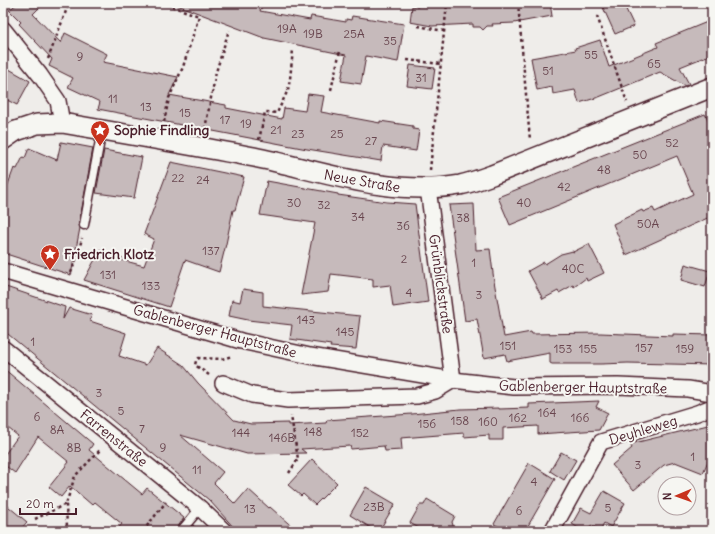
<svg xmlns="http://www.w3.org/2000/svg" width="715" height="534" font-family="Delius,sans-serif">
<rect width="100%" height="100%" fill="#efedea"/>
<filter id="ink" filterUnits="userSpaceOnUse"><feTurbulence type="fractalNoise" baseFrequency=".025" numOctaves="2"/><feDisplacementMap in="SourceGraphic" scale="8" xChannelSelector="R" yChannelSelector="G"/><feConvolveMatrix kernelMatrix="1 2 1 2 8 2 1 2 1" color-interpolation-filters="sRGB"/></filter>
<g filter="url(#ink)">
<!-- building -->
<g fill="#c6babb" stroke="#4a1f2b">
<polygon points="18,3 44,3 33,14 61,43 65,33 107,54 103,62 178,77 169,95 226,105 226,108 282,119 284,108 305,111 308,94 324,96 321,112 380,123 380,121 413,126 413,129 419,130 416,151 383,146 381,161 307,149 98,109 100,102 68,87 73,78 49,66 52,59 19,24 21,22 9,10"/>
<polygon points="177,3 254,3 262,6 260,11 310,20 311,16 346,22 346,19 351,20 352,16 404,24 398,62 366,56 361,84 341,81 346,55 264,38 177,5"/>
<polygon points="419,3 550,3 552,16 514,23 492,24 493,26 487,26 483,30 480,27 473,27 473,24 432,26 410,22 412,6 418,7"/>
<polygon points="601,3 623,3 634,26 615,34"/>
<polygon points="712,20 712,54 680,67 689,84 685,86 660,72 599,97 579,103 575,90 553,94 552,87 537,90 531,58 576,50 575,48 600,40 609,67 658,47 656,43"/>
<polygon points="410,65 435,68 432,89 407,86"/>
<polygon points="9,69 30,81 17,105 3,98 3,80"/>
<polygon points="705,114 712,127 712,216 626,255 613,224 642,210 643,212 653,208 655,212 693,194 677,156 510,225 498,197"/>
<polygon points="61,142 93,148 79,224 80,228 71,275 3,253 3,198 14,168 17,169 23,157 25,158 29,148 57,160"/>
<polygon points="104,150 142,157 134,198 96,193"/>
<polygon points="171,162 244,177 235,210 233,210 226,244 219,272 185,260 169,307 84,280 100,250 123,258 122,260 144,266 154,239 144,234"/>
<polygon points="267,181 338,194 338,195 387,202 415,204 428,302 393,307 390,285 373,287 373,279 331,274 328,292 301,295 315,223 260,215"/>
<polygon points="474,204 476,250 490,249 494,281 504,337 531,332 532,334 600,333 673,336 673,334 712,335 712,365 628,363 601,364 552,364 550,363 550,353 507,361 505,354 484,358 477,319 465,321 449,205"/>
<polygon points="589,244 604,273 587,281 586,278 574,287 573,285 559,293 558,291 543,299 528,271 544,262 545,264 561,254 573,251 573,252"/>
<polygon points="685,264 710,271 705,287 681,280"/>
<polygon points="3,286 65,307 63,319 69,308 92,315 90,321 126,333 119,356 146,365 157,348 183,365 198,383 234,420 251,424 288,423 288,425 326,423 327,420 412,414 460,409 499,408 499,409 529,408 529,404 599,401 596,407 608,413 599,430 538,434 538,426 503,428 503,440 489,440 489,435 464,437 464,433 401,438 402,450 385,451 384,446 351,449 350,446 301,449 306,453 247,454 180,435 223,472 214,483 235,504 248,489 269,508 270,507 297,531 237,531 209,500 3,330"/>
<polygon points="243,289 263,292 263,306 360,316 356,349 330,347 331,345 290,339 292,325 248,320 229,316 232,300 240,302"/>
<polygon points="3,368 93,444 89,450 142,494 147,488 184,518 177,528 176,531 116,531 122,524 95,502 92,505 70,486 61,497 49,487 69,462 38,437 15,473 3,464 3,457 18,436 3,424"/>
<polygon points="712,424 712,451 703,473 675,462 664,465 634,490 612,465 632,448 630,444"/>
<polygon points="561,452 576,460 564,480 550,471"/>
<polygon points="312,459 337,483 315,505 303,494 301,496 288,485"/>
<polygon points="529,463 555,479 525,531 507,531 494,524"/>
<polygon points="366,487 395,504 379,531 376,531 350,515"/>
<polygon points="604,491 625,503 611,527 604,523 600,530 591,525 588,531 583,531 572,524 581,508 591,513"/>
<polygon points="427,499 455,516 452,522 454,529 446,531 424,531 410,523 420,505 424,505"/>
<polygon points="3,502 27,522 19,531 3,531"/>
<polygon points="193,525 199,531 188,531"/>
</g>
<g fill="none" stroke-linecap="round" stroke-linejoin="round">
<defs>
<g id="service">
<polyline points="84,225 102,130"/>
<polyline points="181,531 200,508"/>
</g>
<g id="minor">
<polyline points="3,29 40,75 58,101 62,123"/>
<polyline points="3,271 241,341 310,356 453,380 514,387 618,386 688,389 712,393"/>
<polyline points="3,348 200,508 224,531"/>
<polyline points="223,383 252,395 288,400 417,396 435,391 453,380 428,188"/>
<polyline points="552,531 601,442 697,413 712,407"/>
</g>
<path id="tertiary" d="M3 140 16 131 37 124 62 123C126 134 190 145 254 157 322 171 389 197 460 185 470 183 481 179 492 175L712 87"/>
</defs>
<!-- service casing -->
<use href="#service" stroke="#4a1f2b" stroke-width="11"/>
<!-- minor casing -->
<use href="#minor" stroke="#4a1f2b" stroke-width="18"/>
<!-- tertiary casing -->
<use href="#tertiary" stroke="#4a1f2b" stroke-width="22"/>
<!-- path -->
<g stroke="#4a1f2b" stroke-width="2.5" stroke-dasharray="3 3" stroke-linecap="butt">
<polyline points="518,3 530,140"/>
<polyline points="597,16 627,102"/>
<polyline points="418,26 444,31"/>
<polyline points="48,59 69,3"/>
<polyline points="407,60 441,64"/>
<polyline points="331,90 340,51"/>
<polyline points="164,122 169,98 183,67 199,16 171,6"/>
<polyline points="205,129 216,72 229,30"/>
<polyline points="259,140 265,112 277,113 288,90 290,79 293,50"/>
<polyline points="430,170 447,3"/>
<polyline points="71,273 78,254 82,238"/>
<polyline points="209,375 195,365 196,361 199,358 222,359 232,356"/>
<polyline points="289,473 298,459 291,416"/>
<polyline points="35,519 66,504 75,476 101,449"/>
<polyline points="65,531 67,528 66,504"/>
<polyline points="143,531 166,502"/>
</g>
<!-- service -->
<use href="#service" stroke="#f6f6f2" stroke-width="8"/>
<!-- minor -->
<use href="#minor" stroke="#f6f6f2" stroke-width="15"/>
<!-- tertiary -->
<use href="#tertiary" stroke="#f6f6f2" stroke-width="19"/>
</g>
</g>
<!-- icons -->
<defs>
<symbol id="sight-pin" viewBox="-11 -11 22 30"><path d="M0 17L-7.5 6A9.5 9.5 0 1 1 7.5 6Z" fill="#c8321e" stroke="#f6f6f2"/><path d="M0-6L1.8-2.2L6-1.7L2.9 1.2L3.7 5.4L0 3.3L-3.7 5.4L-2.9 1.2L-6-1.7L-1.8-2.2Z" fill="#fff"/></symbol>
</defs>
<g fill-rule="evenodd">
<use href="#sight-pin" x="89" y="119" width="22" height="30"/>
<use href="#sight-pin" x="39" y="243" width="22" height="30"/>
</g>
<g text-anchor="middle" stroke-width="4" stroke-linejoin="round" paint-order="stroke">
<!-- number labels -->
<g font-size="12" fill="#69464f">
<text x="287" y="33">19A</text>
<text x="313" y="38">19B</text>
<text x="354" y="38">25A</text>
<text x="390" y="45">35</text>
<text x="591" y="59">55</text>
<text x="80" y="61">9</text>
<text x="654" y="68">65</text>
<text x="548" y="75">51</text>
<text x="421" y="82">31</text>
<text x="113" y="103">11</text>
<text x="146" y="111">13</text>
<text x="185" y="117">15</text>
<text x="225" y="124">17</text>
<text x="246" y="128">19</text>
<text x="276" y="134">21</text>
<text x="298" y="138">23</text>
<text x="337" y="138">25</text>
<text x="371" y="145">27</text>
<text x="672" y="147">52</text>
<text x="640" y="159">50</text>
<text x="604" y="174">48</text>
<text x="178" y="182">22</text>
<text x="203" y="184">24</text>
<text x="564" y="191">42</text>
<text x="294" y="207">30</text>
<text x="524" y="207">40</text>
<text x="324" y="209">32</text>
<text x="358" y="221">34</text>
<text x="463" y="222">38</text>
<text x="648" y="228">50A</text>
<text x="403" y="230">36</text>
<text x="211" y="255">137</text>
<text x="404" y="263">2</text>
<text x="474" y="267">1</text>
<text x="573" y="273">40C</text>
<text x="108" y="279">131</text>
<text x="151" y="290">133</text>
<text x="409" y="297">4</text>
<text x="479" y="299">3</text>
<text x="306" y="324">143</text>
<text x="345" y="336">145</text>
<text x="33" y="346">1</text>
<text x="508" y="350">151</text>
<text x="644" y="352">157</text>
<text x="563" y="353">153</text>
<text x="588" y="353">155</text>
<text x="685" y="353">159</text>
<text x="99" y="397">3</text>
<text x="121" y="415">5</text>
<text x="547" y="417">164</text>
<text x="37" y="421">6</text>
<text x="518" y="422">162</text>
<text x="580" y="422">166</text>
<text x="460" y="425">158</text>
<text x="488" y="426">160</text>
<text x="427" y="428">156</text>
<text x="142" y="433">7</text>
<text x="57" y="434">8A</text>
<text x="313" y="436">148</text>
<text x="241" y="437">144</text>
<text x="360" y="437">152</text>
<text x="282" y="442">146B</text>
<text x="74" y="452">8B</text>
<text x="163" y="452">9</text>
<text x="693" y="461">1</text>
<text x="638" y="469">3</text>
<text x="197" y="474">11</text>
<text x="534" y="486">4</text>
<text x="374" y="511">23B</text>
<text x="608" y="512">5</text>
<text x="250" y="513">13</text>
<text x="519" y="515">6</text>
</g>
<!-- poi labels -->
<g font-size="14" font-weight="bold" fill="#4a1f2b" stroke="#f6f6f2" text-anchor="start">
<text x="114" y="135">Sophie Findling</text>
<text x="64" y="259">Friedrich Klotz</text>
</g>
<!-- street labels -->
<g font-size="14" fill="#4a1f2b" stroke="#f6f6f2">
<text transform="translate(362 181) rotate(10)" y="5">Neue Straße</text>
<text transform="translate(441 284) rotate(82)" y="5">Grünblickstraße</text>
<text transform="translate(215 331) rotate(15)" y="5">Gablenberger Hauptstraße</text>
<text transform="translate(583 387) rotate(1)" y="5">Gablenberger Hauptstraße</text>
<text transform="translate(643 430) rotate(-17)" y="5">Deyhleweg</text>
<text transform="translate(114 438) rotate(39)" y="5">Farrenstraße</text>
</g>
</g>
<!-- margin -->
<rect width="715" height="534" fill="none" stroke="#f6f6f2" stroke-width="16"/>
<rect x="8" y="8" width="699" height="518" fill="none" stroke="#4a1f2b" stroke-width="1.5" filter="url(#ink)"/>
<!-- north arrow -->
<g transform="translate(677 496) rotate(268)"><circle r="19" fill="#f6f6f2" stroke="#b1a0a2"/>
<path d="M0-3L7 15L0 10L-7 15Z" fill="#c8321e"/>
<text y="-6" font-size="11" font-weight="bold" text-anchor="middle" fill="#4a1f2b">N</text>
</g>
<!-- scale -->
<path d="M20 508v6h56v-6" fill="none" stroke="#4a1f2b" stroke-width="2"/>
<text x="26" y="508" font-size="12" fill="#4a1f2b" stroke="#f6f6f2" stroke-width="3" paint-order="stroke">20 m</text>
</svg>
